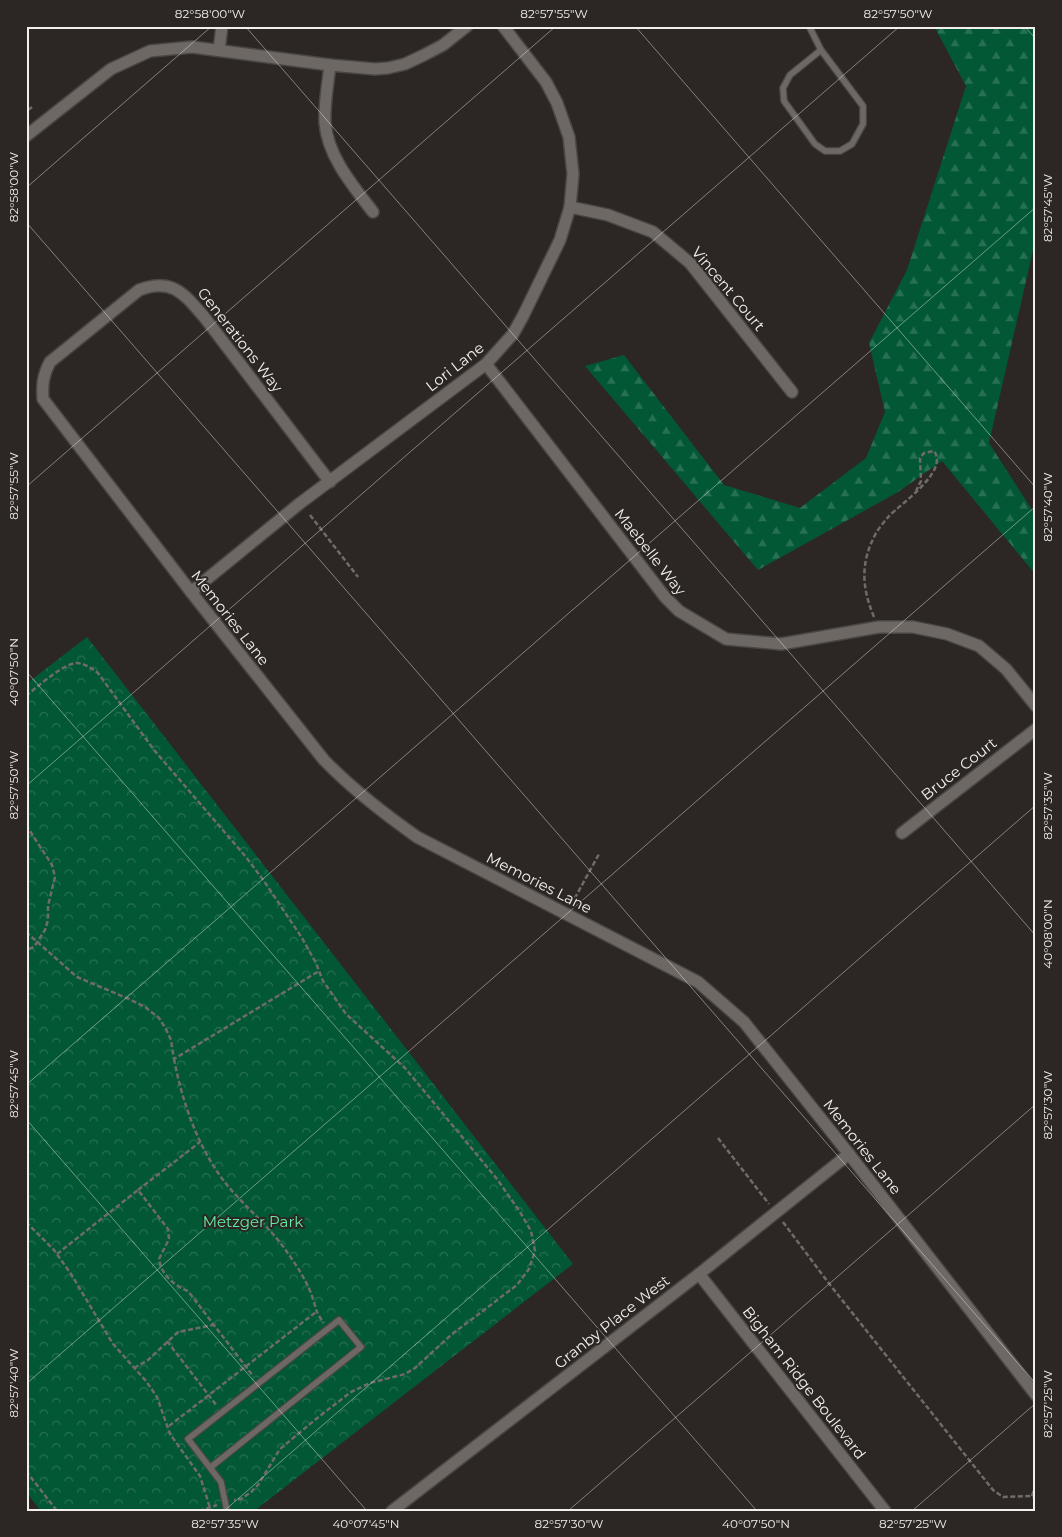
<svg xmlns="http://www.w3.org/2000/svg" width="1062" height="1537" font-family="Montserrat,sans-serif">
<defs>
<pattern id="forest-firs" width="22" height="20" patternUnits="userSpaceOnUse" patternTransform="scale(1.25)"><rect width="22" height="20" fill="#025835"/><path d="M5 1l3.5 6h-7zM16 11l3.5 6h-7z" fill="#277053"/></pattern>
<pattern id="park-crowns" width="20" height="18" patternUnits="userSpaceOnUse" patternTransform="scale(1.25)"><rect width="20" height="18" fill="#025835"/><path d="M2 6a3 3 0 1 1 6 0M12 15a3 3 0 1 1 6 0" fill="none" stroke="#277053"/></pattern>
</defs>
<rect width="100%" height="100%" fill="#2c2724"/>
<!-- forest -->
<polygon fill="url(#forest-firs)" points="934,26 1036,26 1036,237 989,443 1036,516 1036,575 942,461 898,492 758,570 585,366 624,355 724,485 800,508 866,458 885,412 869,343 907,270 966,86"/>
<!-- park -->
<polygon fill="url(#park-crowns)" points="87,637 573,1264 254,1511 41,1511 26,1492 26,684"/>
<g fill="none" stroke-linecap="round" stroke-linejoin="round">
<defs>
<g id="lane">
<polyline points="809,26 821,50 863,106 863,124 852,144 840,151 825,151 815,144 784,101 783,88 790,75 821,50"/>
<polyline points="211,1467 361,1347 339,1320 188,1439 221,1482 227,1511"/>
</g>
<g id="street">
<polyline points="219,50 222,26"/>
<path d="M330 65C328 84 324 104 325 123 328 157 353 186 373 212"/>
<polyline points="26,136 111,69 150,51 192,47 330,65 375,69 388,68 405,64 424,55 443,45 467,26"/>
<polyline points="570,207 608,215 653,232 690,263 792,392"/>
<polyline points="486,364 665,597 679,611 726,639 781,644 879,627 913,627 947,634 979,646 1006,669 1036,706"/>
<path d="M330 482 205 318C185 295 173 277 139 290L50 362C43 375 42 385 43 399L191 592 324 760C353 790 383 813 417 837L698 982 744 1022 849 1154 1036 1395"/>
<polyline points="191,592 299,504 486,364 513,334 523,316 560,240 570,207 573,174 569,137 557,103 546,82 503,26"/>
<polyline points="902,833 1036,729"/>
<polyline points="699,1274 885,1511"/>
<polyline points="392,1511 699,1274 849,1154"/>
</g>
</defs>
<!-- lane casing -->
<use href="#lane" stroke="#494643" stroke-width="8"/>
<!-- street casing -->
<use href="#street" stroke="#494643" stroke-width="14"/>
<!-- path -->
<g stroke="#6f6b69" stroke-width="2.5" stroke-dasharray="5 2.5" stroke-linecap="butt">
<polyline points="483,26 484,28"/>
<polyline points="28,110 32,107"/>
<polyline points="310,515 358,577"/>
<path d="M874 617C862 588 860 564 875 535 878 529 884 522 889 516 902 503 949 471 934 451L924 453 920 458 921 481 916 491"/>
<path d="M26 696C37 687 64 663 77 663 86 664 91 668 98 673L154 750 246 857 264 881 302 938 316 963 323 981 346 1014 405 1068 497 1179 520 1212 531 1231 535 1251 529 1269 517 1285 451 1335 415 1368 405 1374 370 1383 351 1392 316 1419 280 1449 258 1485 251 1492 241 1499 234 1500"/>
<polyline points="26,825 52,865 55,877 48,906 48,920 45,930 34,947 26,950"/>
<polyline points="571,905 599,854"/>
<polyline points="26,932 77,977 129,999 145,1007 159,1018 166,1029 171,1040 174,1059 319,971"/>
<path d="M174 1059C183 1106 201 1157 234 1193 252 1213 272 1230 287 1252 297 1266 308 1283 313 1299 317 1311 315 1311 324 1323"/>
<polyline points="718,1138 769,1204"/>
<polyline points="138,1190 200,1142"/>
<polyline points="26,1222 54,1250 71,1274 113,1344 146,1381 157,1397 170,1434 200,1476 211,1511"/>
<polyline points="783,1222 827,1281 993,1490 1003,1497 1032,1496 1036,1498"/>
<path d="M57 1254 138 1190 168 1229 169 1239 159 1259C161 1274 174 1286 188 1291L253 1376"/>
<polyline points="167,1341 217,1406"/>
<polyline points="134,1368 148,1360 178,1332 213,1325"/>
<polyline points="169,1426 316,1312"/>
<polyline points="26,1471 57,1511"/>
<polyline points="1032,1496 1036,1483"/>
<polyline points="199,1511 217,1505"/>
</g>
<!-- lane -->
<use href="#lane" stroke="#6e6865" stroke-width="5.5"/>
<!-- street -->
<use href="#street" stroke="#6e6865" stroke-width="11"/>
</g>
<!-- ticks -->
<path fill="none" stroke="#f2efed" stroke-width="1" stroke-opacity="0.45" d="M245 26 1036 936M635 26 1036 488M1024 26 1036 39M26 188 212 26M26 222 1036 1384M26 487 556 26M26 671 757 1511M26 786 900 26M26 1085 1036 207M26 1119 367 1511M26 1384 1036 506M224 1511 1036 805M568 1511 1036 1104M912 1511 1036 1403"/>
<g text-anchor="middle" stroke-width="4" stroke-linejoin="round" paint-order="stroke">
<!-- street labels -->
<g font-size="15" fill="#f2efed" stroke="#2c2724">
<text transform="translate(728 289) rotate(50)" y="5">Vincent Court</text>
<text transform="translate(240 340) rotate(52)" y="5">Generations Way</text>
<text transform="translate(455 367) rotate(-38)" y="5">Lori Lane</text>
<text transform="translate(650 552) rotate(52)" y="5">Maebelle Way</text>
<text transform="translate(230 618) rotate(52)" y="5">Memories Lane</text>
<text transform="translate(959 769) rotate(-38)" y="5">Bruce Court</text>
<text transform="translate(539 883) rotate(27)" y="5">Memories Lane</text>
<text transform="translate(862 1147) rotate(52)" y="5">Memories Lane</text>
<text transform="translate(612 1322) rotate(-38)" y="5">Granby Place West</text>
<text transform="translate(804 1383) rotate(52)" y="5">Bigham Ridge Boulevard</text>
</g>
<!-- park labels -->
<g font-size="15" fill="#64eda6" stroke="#2c2724">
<text x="253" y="1227">Metzger Park</text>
</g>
</g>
<!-- border -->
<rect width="1062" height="1537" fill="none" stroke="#2c2724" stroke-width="55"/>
<rect x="28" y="28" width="1006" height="1482" fill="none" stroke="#f2efed" stroke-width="2"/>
<g font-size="12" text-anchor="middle" fill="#f2efed">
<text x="210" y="18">82°58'00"W</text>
<text x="554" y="18">82°57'55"W</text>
<text x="898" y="18">82°57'50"W</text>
<text transform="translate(14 187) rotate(-90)" y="4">82°58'00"W</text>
<text transform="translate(1048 208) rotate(-90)" y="4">82°57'45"W</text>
<text transform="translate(14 486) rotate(-90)" y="4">82°57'55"W</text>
<text transform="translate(1048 507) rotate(-90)" y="4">82°57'40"W</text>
<text transform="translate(14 672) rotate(-90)" y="4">40°07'50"N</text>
<text transform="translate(14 785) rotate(-90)" y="4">82°57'50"W</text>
<text transform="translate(1048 806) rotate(-90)" y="4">82°57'35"W</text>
<text transform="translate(1048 934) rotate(-90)" y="4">40°08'00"N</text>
<text transform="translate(14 1084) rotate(-90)" y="4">82°57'45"W</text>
<text transform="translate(1048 1105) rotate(-90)" y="4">82°57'30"W</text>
<text transform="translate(14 1383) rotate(-90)" y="4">82°57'40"W</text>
<text transform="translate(1048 1404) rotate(-90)" y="4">82°57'25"W</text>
<text x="225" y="1528">82°57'35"W</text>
<text x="366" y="1528">40°07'45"N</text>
<text x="569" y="1528">82°57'30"W</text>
<text x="756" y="1528">40°07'50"N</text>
<text x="913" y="1528">82°57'25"W</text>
</g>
</svg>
